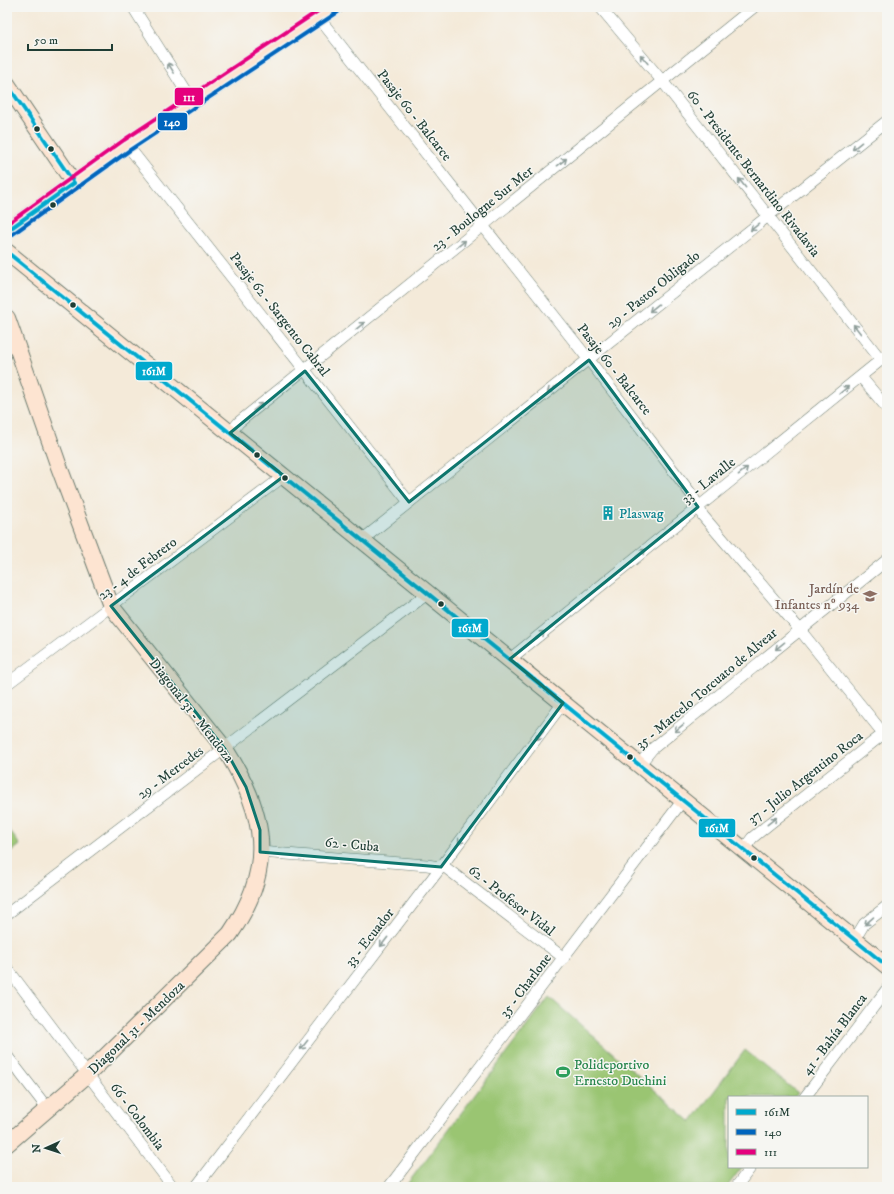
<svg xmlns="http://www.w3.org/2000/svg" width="894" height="1194" font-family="'IM FELL DW Pica',serif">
<rect width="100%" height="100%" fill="#f6f6f2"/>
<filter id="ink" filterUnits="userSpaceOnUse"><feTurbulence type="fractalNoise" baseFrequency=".025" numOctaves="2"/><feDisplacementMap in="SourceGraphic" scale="8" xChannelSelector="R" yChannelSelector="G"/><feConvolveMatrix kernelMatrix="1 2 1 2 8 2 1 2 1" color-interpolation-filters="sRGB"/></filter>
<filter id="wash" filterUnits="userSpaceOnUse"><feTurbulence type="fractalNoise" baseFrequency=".012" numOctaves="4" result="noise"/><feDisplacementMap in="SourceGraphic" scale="16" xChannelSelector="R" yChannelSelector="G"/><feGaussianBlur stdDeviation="0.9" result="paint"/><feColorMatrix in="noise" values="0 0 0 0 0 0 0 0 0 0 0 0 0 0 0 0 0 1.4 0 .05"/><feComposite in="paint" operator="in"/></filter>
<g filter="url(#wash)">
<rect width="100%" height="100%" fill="#f4ead9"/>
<!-- green -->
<g fill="#9ac572" stroke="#5c8153">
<polygon points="7,827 20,845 7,855"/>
<polygon points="549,997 691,1122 745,1050 798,1093 795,1097 729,1097 729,1167 742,1167 727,1187 405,1187"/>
</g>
</g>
<g filter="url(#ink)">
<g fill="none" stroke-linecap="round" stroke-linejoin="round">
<defs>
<g id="street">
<polyline points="133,7 192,101"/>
<polyline points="600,7 663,82 881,360"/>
<polyline points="319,18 589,360 692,495 703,516 800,630 887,738"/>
<polyline points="127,145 409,502"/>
<polyline points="861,377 887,408"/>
<polyline points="230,433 239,422 754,7"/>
<polyline points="362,540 887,121"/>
<polyline points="510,659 887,355"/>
<polyline points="7,684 284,476"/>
<polyline points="639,765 652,749 887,560"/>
<polyline points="744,849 752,838 768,825 887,731"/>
<polyline points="260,852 427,865 446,868 564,958"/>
<polyline points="7,914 427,594"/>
<polyline points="855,939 864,924 887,906"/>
<polyline points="7,968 173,1187"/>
<polyline points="7,1056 48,1109"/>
<polyline points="805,1097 887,989"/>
<polyline points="196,1187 441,867 563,703"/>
<polyline points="389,1187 683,800"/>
<polyline points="736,1187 751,1167"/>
</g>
<g id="secondary">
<polyline points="7,84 74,183"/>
<polyline points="7,231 127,145 335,7"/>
<polyline points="7,252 887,966"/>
<path d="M7 318 58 464 111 606 225 749C266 813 276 868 230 934L87 1075 7 1144"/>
</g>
</defs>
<!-- street casing -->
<use href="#street" stroke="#6a7a6e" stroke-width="12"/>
<!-- secondary casing -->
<use href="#secondary" stroke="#6a7a6e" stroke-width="18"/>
<!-- street -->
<use href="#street" stroke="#fff" stroke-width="11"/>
<!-- secondary -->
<use href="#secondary" stroke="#fde4d1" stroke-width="16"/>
<defs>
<g id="bus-1">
<polyline points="7,84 74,183"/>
<polyline points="7,231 74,183"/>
<polyline points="7,252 887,966"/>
</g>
<polyline id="bus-2" points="10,236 130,150 338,12"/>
<polyline id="bus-3" points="7,224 124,140 324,7"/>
</defs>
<!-- bus-1 casing -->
<use href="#bus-1" stroke="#f6f6f2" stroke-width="7"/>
<!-- bus-2 casing -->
<use href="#bus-2" stroke="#f6f6f2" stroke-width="7"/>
<!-- bus-3 casing -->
<use href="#bus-3" stroke="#f6f6f2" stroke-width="7"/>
<!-- bus-1 -->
<use href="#bus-1" stroke="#00a9ce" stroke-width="4"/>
<!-- bus-2 -->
<use href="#bus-2" stroke="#0065bd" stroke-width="4"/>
<!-- bus-3 -->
<use href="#bus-3" stroke="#e5007d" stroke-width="4"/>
</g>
<!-- one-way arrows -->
<defs><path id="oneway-shaft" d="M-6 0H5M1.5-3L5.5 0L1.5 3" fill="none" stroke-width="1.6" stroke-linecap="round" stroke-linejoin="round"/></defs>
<g stroke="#8f9e9a">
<use href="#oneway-shaft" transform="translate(644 59) rotate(-130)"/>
<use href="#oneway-shaft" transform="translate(171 68) rotate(-122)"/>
<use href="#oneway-shaft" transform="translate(857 146) rotate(141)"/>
<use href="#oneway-shaft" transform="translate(562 162) rotate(-39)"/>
<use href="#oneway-shaft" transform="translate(742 183) rotate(-128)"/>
<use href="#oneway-shaft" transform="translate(755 227) rotate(141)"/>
<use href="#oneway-shaft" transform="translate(461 244) rotate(-39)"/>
<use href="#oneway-shaft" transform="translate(654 308) rotate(141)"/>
<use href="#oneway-shaft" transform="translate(360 326) rotate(-39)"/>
<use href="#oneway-shaft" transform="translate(857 329) rotate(-128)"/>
<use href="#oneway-shaft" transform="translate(552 389) rotate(142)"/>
<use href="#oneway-shaft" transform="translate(844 390) rotate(-39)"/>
<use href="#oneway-shaft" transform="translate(258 407) rotate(-38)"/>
<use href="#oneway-shaft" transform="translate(743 471) rotate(-39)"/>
<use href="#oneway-shaft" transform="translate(641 553) rotate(-39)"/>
<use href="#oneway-shaft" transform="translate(540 635) rotate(-39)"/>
<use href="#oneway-shaft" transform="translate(780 646) rotate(141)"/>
<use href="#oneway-shaft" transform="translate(679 728) rotate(141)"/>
<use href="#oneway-shaft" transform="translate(540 735) rotate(127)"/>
<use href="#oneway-shaft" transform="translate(772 821) rotate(-38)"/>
<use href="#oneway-shaft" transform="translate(462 839) rotate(127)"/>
<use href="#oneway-shaft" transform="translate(869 921) rotate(139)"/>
<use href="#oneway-shaft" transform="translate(384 942) rotate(128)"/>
<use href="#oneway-shaft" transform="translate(304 1045) rotate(128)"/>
</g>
</g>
<!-- marked area -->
<path fill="#0f766e" fill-opacity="0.2" stroke="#0f766e" stroke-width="3" stroke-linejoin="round" d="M589 360 698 507 510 659 563 703 441 867 260 852V830L246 787 225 749 111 606 284 476 230 433 305 371 409 502Z"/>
<!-- icons -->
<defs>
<symbol id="building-bare" viewBox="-9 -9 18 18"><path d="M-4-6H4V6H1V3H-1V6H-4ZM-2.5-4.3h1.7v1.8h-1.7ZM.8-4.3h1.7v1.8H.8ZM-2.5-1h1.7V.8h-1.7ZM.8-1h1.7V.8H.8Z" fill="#0f9aa8" stroke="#f6f6f2" stroke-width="2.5" paint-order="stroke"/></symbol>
<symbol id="school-bare" viewBox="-9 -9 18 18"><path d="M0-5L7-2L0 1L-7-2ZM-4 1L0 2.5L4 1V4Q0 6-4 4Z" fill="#8d6e63" stroke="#f6f6f2" stroke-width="2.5" paint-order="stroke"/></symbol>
<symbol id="stadium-bare" viewBox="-9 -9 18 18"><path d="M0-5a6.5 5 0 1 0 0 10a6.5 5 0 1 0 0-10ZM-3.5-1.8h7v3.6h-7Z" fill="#2e9e5b" stroke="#f6f6f2" stroke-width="2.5" paint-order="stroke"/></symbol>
</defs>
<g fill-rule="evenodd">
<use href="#building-bare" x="598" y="503" width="20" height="20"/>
<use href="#school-bare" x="860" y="586" width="20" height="20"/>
<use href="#stadium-bare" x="553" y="1062" width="20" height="20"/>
</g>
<!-- markers -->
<g fill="#1f3d34" stroke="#f6f6f2" stroke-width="1.5">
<circle cx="37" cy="129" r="3.5"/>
<circle cx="51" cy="149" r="3.5"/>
<circle cx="53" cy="205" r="3.5"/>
<circle cx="73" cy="305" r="3.5"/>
<circle cx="257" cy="455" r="3.5"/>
<circle cx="285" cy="478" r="3.5"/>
<circle cx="441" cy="604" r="3.5"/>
<circle cx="630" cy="757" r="3.5"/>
<circle cx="754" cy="858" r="3.5"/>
</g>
<g text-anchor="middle" stroke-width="3" stroke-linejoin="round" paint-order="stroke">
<!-- street labels -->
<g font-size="14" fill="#1f3d34" stroke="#f6f6f2">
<text transform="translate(415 115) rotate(52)" y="5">Pasaje 60 - Balcarce</text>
<text transform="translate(754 173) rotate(52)" y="5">60 - Presidente Bernardino Rivadavia</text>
<text transform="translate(482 208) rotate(-39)" y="5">23 - Boulogne Sur Mer</text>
<text transform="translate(653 289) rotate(-39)" y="5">29 - Pastor Obligado</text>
<text transform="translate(280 314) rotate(52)" y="5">Pasaje 62 - Sargento Cabral</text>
<text transform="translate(615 369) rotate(52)" y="5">Pasaje 60 - Balcarce</text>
<text transform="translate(708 480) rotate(-39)" y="5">33 - Lavalle</text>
<text transform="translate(137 568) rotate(-37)" y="5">23 - 4 de Febrero</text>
<text transform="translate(706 688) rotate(-40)" y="5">35 - Marcelo Torcuato de Alvear</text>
<text transform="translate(192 710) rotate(52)" y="5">Diagonal 31 - Mendoza</text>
<text transform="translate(170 772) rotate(-37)" y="5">29 - Mercedes</text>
<text transform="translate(805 777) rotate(-38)" y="5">37 - Julio Argentino Roca</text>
<text transform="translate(352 844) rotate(5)" y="5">62 - Cuba</text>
<text transform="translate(512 900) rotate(38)" y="5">62 - Profesor Vidal</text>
<text transform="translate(369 937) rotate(-52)" y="5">33 - Ecuador</text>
<text transform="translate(525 985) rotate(-53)" y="5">35 - Charlone</text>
<text transform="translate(136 1027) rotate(-44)" y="5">Diagonal 31 - Mendoza</text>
<text transform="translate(834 1034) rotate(-53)" y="5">41 - Bahía Blanca</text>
<text transform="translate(138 1116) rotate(53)" y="5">66 - Colombia</text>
</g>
<!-- culture labels -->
<g font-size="14" fill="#0d838f" stroke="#f6f6f2" text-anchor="start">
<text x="619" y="518">Plaswag</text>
</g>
<!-- education labels -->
<g font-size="14" fill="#785e54" stroke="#f6f6f2" text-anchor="end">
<text x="859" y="593">Jardín de<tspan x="859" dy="16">Infantes nº 934</tspan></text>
</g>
<!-- leisure labels -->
<g font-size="14" fill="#27864d" stroke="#f6f6f2" text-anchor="start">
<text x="574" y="1069">Polideportivo<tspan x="574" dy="16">Ernesto Duchini</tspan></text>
</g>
</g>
<g stroke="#f6f6f2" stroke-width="1.5">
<rect x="174" y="87" width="30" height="19" rx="4" fill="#e5007d"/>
<rect x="157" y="112" width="31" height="19" rx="4" fill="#0065bd"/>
<rect x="135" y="361" width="38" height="20" rx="4" fill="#00a9ce"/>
<rect x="451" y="618" width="38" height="20" rx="4" fill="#00a9ce"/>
<rect x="698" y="818" width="38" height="20" rx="4" fill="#00a9ce"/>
</g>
<g font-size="11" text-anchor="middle" font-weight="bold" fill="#fff">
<text x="189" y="101">111</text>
<text x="172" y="126">140</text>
<text x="154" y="375">161M</text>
<text x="470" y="632">161M</text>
<text x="717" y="832">161M</text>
</g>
<!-- margin -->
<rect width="894" height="1194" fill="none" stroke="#f6f6f2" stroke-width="24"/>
<!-- legend -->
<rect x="728" y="1096" width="140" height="72" fill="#f6f6f2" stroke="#a0aca6"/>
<rect x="736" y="1109" width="20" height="6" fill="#00a9ce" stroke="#a0aca6"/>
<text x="764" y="1116" font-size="12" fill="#1f3d34">161M</text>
<rect x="736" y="1129" width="20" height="6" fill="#0065bd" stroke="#a0aca6"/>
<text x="764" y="1136" font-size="12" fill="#1f3d34">140</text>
<rect x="736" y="1149" width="20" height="6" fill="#e5007d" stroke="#a0aca6"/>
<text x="764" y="1156" font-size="12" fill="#1f3d34">111</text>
<!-- north arrow -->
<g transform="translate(46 1148) rotate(267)" stroke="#f6f6f2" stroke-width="3" paint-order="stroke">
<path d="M0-3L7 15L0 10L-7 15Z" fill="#1f3d34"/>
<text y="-6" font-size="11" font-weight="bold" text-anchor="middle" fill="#1f3d34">N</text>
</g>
<!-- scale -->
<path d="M28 44v6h84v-6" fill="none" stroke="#1f3d34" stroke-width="2"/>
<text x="34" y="44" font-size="12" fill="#1f3d34" stroke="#f6f6f2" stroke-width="3" paint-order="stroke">50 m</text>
</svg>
